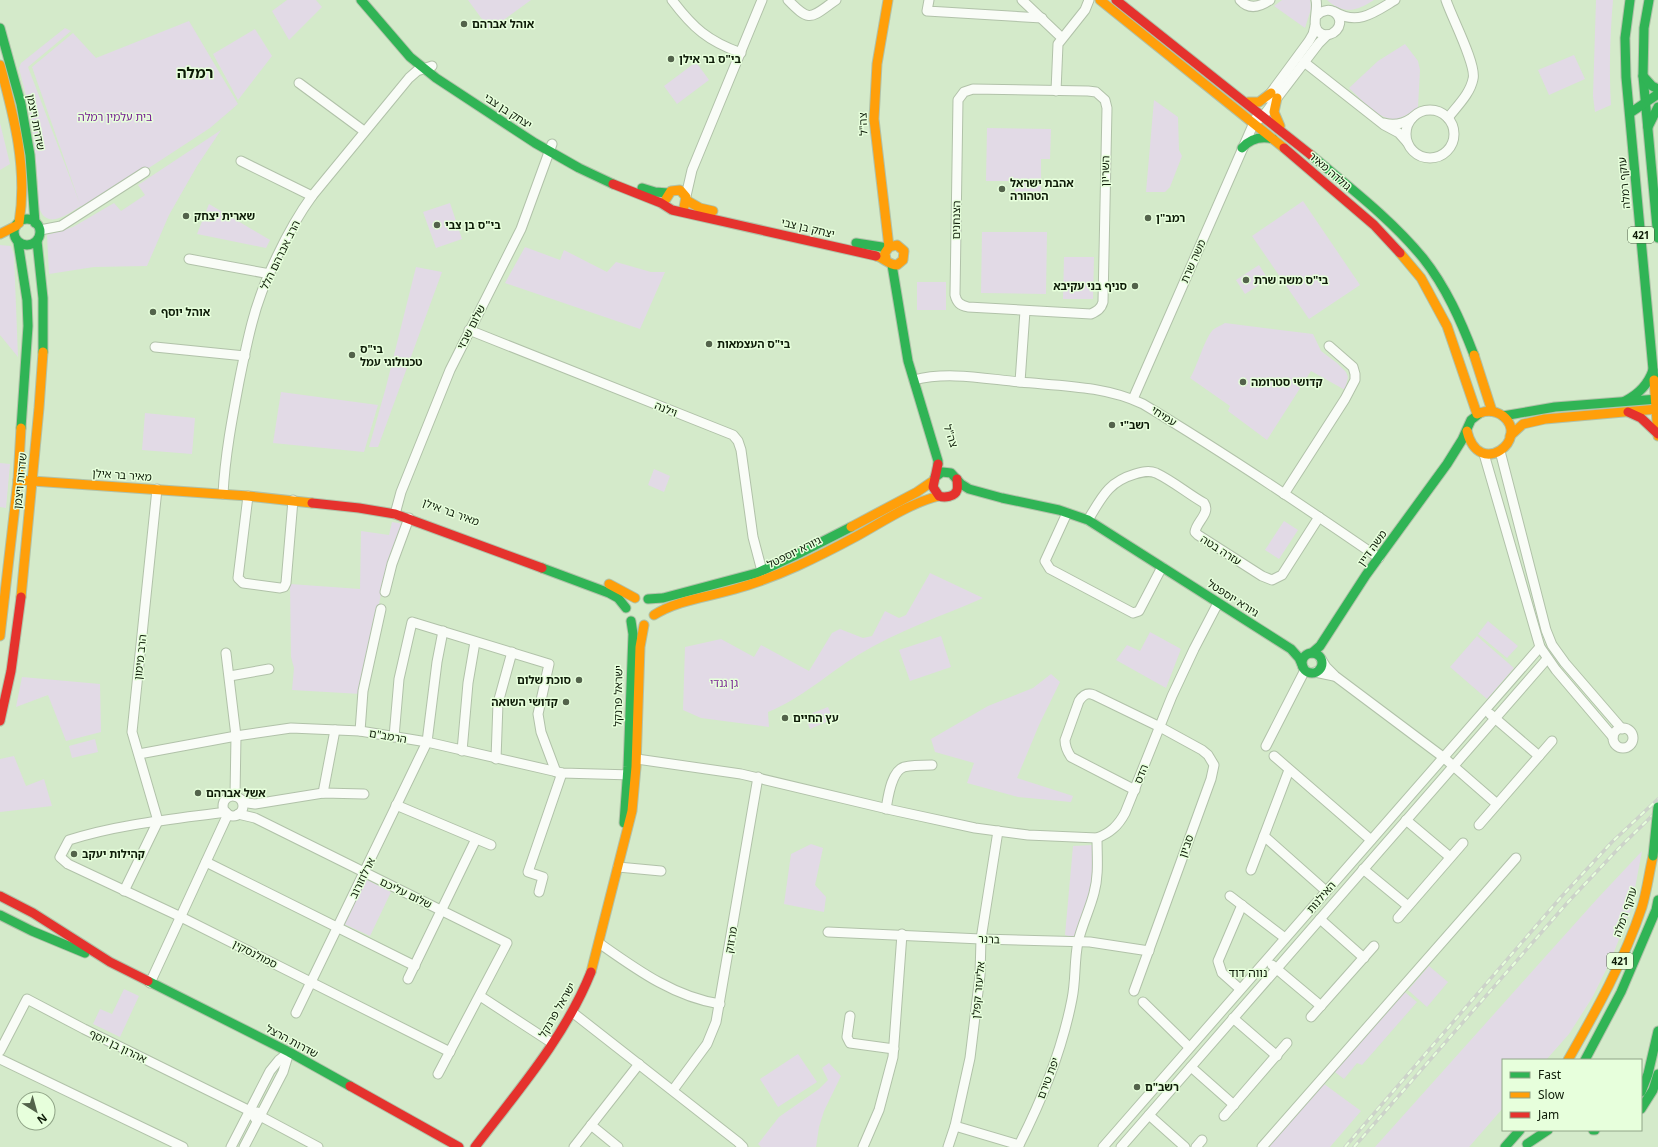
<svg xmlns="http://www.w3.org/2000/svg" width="1658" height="1147" font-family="'Noto Sans','Noto Sans Hebrew',sans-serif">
<rect width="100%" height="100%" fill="#d4eaca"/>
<!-- green -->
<g fill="#e2dae6">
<polygon points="287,0 316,0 322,7 289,40 272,11"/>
<polygon points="468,0 531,0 490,30"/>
<polygon points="1282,0 1310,0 1311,9 1305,28 1274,6"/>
<path d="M1327 0H1374C1357 11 1344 15 1327 0Z"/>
<path d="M1596 0H1613C1610 35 1609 70 1611 105L1595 112 1593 96Z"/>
<path d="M189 21 238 104 210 128 83 211 81 206C72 211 55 225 45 217 36 210 39 193 38 183 36 161 34 140 31 119 28 102 23 85 19 68L21 63 65 28 71 31 28 67 80 204 32 67 73 33 96 58Z"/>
<polygon points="255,29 272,56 238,100 213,54"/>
<path d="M1405 44 1418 61 1420 70 1418 107C1413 111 1406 116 1400 118 1383 125 1361 99 1349 88L1378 61Z"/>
<polygon points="1574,55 1585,79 1549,95 1538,70"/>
<polygon points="696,62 709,80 677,104 664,86"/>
<polygon points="1154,100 1178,117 1179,150 1182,156 1170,187 1165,192 1146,192"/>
<polygon points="0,123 10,164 0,170"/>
<polygon points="987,128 1051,129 1050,159 1041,159 1041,200 1015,199 1015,181 986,181"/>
<polygon points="221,130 197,166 169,215 147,266 94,267 49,274 47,235 73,227 114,203 121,211 145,195 138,185"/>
<polygon points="1303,201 1360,285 1309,319 1252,236"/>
<polygon points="450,203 462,239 436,248 423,212"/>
<polygon points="209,204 270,240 266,248 197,234"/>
<polygon points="982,232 1047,232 1046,294 981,293"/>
<polygon points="0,245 11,246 14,255 18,357 0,335"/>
<polygon points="525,247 560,260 564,250 607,272 616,262 651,272 665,272 640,329 505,283"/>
<polygon points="1064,257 1094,257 1093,299 1063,299"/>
<polygon points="1259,265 1268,279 1245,294 1236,280"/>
<polygon points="416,267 442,272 378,447 369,447 386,387"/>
<rect x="917" y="282" width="29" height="28"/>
<path d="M1225 323 1313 334 1321 351 1337 363 1346 372 1348 377 1345 390 1311 371 1267 440 1228 411 1230 406 1190 378C1197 368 1205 336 1214 329 1217 327 1222 325 1225 323Z"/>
<polygon points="281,392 378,405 364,452 273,443"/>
<polygon points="145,413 195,418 192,454 142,450"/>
<polygon points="0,463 10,464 6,508 0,507"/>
<polygon points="654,469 670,476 664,492 648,485"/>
<polygon points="1284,521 1298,530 1279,559 1265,550"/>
<polygon points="392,522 404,524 383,584 361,694 292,690 294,668 291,657 290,584 360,589 361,531 389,535"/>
<path d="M930 573 983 598C942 616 897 631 858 655 827 674 801 699 768 712L769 727 701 718 683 710 685 647 721 639 754 657 761 645 809 671 832 633 840 629 863 638 872 636 885 611 899 618 906 615Z"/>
<polygon points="1488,621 1518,646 1507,658 1478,634"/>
<polygon points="1150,632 1181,649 1166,688 1116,660 1127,645 1140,651"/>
<polygon points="941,636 951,667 910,681 899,650"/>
<polygon points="1477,636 1514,668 1487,699 1450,667"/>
<polygon points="1051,674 1060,682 1039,725 1017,778 1073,796 1071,802 1018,797 967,783 974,763 935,752 931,739 988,706 1033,688"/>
<polygon points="22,677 100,684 101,732 66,741 48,695 16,707"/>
<polygon points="828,707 833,719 810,729 805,716"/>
<polygon points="95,739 98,752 72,758 69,746"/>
<polygon points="14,756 26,786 44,779 52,806 0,812 0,759"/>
<polygon points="811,844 823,848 815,885 826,897 824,912 784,904 791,854"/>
<polygon points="1092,845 1093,877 1090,893 1075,938 1065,935 1073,846"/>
<polygon points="1642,851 1631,909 1610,962 1592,998 1569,1034 1546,1060 1503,1060 1503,1108 1469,1147 1375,1147 1597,899"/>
<polygon points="365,879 391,892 370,936 344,924"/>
<polygon points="1429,966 1448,982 1427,1007 1408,990"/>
<polygon points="124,989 139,996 120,1037 93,1024 100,1009 112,1014"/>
<polygon points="1401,989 1417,1002 1362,1065 1357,1063 1344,1079 1331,1069"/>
<polygon points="798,1054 817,1082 778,1107 760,1079"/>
<polygon points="829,1063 841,1076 824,1111 819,1127 816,1147 761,1147 758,1144 779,1117 819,1089 828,1080 822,1068"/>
<polygon points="1320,1081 1361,1111 1330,1147 1260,1147"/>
</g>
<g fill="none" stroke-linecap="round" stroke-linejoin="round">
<defs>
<g id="street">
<path d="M672 0C693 28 708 41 741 53"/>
<path d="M788 0C811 24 811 17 836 0"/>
<polyline points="929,0 927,11 1042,18"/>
<polyline points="1022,0 1062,38"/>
<path d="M1240 0C1249 10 1260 7 1270 0"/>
<path d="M1446 0C1451 16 1477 65 1473 79 1470 94 1457 106 1448 118"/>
<path d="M1335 12C1358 26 1375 12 1395 0"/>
<path d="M1316 16C1322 10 1332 7 1338 16 1344 26 1333 38 1322 34 1309 29 1319 11 1316 0"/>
<polyline points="1304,62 1384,125 1399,133 1407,142"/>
<polyline points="299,83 364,131"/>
<path d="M973 89 1088 91 1096 92 1105 100 1107 108 1103 302C1101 309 1097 311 1091 314L968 307C960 305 957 303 955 295L958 100 964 92Z"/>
<polyline points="1056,91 1058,44 1085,10 1089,0"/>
<polyline points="1267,98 1309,41 1313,34 1315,26"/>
<circle cx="1430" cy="134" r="24"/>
<polyline points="1258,120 1264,115 1319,43 1327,35"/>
<path d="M1384 123C1394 126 1403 124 1412 118"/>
<polyline points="241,161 312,196"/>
<polyline points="686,196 692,170 762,0"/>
<polyline points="40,230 61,226 145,172"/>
<polyline points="189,259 270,274"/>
<polyline points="469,330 733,435 738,441 741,450 753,537 762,571"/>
<polyline points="155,347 245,356"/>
<path d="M914 380C948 371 986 379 1020 382 1062 386 1105 386 1143 404 1223 452 1302 505 1379 558"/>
<polyline points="1020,382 1025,311"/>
<polyline points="1133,399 1256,118"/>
<polyline points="1500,451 1546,630 1552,645 1565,663 1622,729"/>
<polyline points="1484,454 1540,647 1556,670 1613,737"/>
<path d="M223 494C225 456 232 419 239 382 243 362 247 342 252 323 262 283 288 229 312 196L409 78 417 71 432 66"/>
<polyline points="1284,494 1345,399 1355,380 1355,374 1353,367 1329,346"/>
<polyline points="248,496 238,578 243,583 280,588 284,587 286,583 293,500"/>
<polyline points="1067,513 1045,561 1050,569 1133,613 1139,611 1162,567"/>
<polyline points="395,514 401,492 450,370 521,229 552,144"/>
<path d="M1088 520C1102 497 1108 482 1135 474 1142 472 1149 470 1156 473 1173 481 1188 494 1204 503 1211 513 1196 522 1195 532L1198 535 1262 576 1272 580 1282 575 1319 517"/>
<polyline points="385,592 392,564 409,518"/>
<polyline points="226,653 236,736 235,796"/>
<polyline points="1321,659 1326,667 1335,676 1443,757 1497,804"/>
<polyline points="1315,672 1334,676"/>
<polyline points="230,676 269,669"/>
<polyline points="1490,714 1539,756"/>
<circle cx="1623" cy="738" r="10"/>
<polyline points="360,731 363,691 381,609"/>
<polyline points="394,737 399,679 412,622 549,664 538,714 541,732 556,772"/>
<polyline points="1266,746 1305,670"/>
<polyline points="462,751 468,683 475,642"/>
<polyline points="139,754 236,736 291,728 360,731 427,742 562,773 632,775"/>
<polyline points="1274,756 1371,840"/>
<path d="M630 758 741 774 892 810 975 828 1028 835 1097 838C1110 833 1118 826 1125 813L1172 696 1194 649 1218 603"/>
<polyline points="496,759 498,703 512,652"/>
<polyline points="323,793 335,730"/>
<circle cx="233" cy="806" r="10"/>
<polyline points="242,800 248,803 255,804 323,793 364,794"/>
<polyline points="396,805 491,845"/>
<path d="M886 809C888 798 891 771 904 767 912 765 923 765 932 765"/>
<path d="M226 812C174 819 119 824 69 840L60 857 68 864 181 917 450 1052"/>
<polyline points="238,814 255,818 507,943 438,1074"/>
<polyline points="1406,820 1450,857"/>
<polyline points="1479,825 1552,741"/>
<polyline points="1264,836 1326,891"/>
<polyline points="206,862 415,966"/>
<polyline points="618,867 661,871"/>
<polyline points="1363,869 1408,906"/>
<polyline points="1251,870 1289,770"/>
<polyline points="124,891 158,821 132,732 157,489"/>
<polyline points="539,892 543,877 528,872 562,773"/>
<polyline points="1230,896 1285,938"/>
<polyline points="1398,918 1463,843"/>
<polyline points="1320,919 1364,958"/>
<polyline points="828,932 981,939 1090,942 1149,951"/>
<path d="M599 943C636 969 674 997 720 1004"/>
<polyline points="1272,965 1321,1006"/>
<polyline points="408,979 476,839"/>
<polyline points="150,983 228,814"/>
<polyline points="1240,989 1222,973 1218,961 1242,905"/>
<path d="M1134 991 1211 779 1214 765 1208 755 1202 750 1160 727 1094 695C1087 692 1083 695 1079 701L1065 740C1065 747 1067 751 1071 757L1135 790"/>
<polyline points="480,996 552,1043"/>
<polyline points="1143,1002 1189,1047"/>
<polyline points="572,1012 738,1142 743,1147"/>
<polyline points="296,1013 427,742 437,662 443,631"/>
<polyline points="850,1016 847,1037 850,1043 894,1049"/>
<polyline points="1311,1017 1374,946"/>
<polyline points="1233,1018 1277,1056"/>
<polyline points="0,1051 27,999 84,1029 250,1111 257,1121"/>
<polyline points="0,1059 183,1147"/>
<polyline points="1191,1067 1234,1105"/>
<polyline points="673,1090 707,1044 716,1022 758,777"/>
<polyline points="257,1112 260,1116 318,1147"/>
<polyline points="1149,1115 1185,1147"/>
<polyline points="1224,1116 1287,1043"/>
<polyline points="591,1125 618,1147"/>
<polyline points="955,1126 1019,1145"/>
<polyline points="231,1147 270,1071 279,1060 289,1052"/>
<polyline points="244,1147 283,1072 289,1052"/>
<polyline points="574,1147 639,1064"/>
<polyline points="863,1147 879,1110 893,1057 902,934"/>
<polyline points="948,1147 955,1126 970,1058 980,975 981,939 998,831"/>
<path d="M1018 1147C1042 1100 1062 1051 1072 999 1076 980 1074 961 1078 942 1082 925 1090 909 1094 893 1099 875 1097 857 1097 838"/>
<polyline points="1103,1147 1540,647"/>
<polyline points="1121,1147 1547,659"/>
<polyline points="1196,1147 1202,1140"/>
<polyline points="1262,1147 1516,858"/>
</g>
<g id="fast">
<polyline points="361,0 410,57 436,78 535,143 579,168 613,184"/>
<polyline points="1630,0 1625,38 1626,77 1654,380"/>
<polyline points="1649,0 1644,28 1643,76 1658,238"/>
<polyline points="0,28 21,104 30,155 35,223"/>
<polyline points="1643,76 1652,86 1658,89"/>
<polyline points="1630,113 1658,94"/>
<polyline points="1648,127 1658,107"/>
<path d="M1242 148C1251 138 1261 136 1273 139"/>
<path d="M1311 155C1349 187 1391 219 1423 258 1446 287 1461 321 1474 355"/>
<polyline points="642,188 655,192 668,193"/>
<circle cx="27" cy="232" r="13"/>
<polyline points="37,241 43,298 43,352"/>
<polyline points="18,242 27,300 28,326 21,428"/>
<polyline points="856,243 888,248"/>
<polyline points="892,265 908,361 938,461 938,464"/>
<path d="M1625 401C1639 394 1648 385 1653 370"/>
<polyline points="1503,416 1555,407 1658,399"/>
<polyline points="935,477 942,472 951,473 961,484 969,489 1002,498 1059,510 1088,520 1291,649 1299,658 1303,667"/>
<polyline points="542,568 609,593 618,598 626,608"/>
<polyline points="648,599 663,598 757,573 798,554 851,527"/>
<polyline points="1312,653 1320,646 1366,575 1447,464 1462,440 1471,420 1480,413"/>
<circle cx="1312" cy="663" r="10"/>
<polyline points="624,823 628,767 633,634 631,621"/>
<polyline points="0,915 32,931 85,953"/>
<polyline points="148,981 289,1052 350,1086"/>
<polyline points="1585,1060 1621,992 1656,910 1658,900"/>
<polyline points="1641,1092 1648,1074 1658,1031"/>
<polyline points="1641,1109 1653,1090 1658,1074"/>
<polyline points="1593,1130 1595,1130"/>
<polyline points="1527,1144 1548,1130"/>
<polyline points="1505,1147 1520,1130"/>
</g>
<g id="slow">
<polyline points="888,0 877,64 874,119 889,247"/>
<polyline points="1100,0 1284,148"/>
<path d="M0 65C14 117 28 169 19 223"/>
<polyline points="1277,98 1274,112 1280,126"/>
<polyline points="1248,102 1259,102 1271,93"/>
<polyline points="666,199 671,191 680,190 686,197 684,207"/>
<polyline points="686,200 700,208 713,211"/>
<polyline points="0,234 16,226"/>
<polyline points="1400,253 1421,278 1447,326 1477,414"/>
<path d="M876 256C884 258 889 265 897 265L903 260 904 251 897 245 889 247 885 253 886 260"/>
<polyline points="1474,355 1492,411"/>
<polyline points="1654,380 1658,436"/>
<path d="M1467 431C1479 480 1531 439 1503 416 1496 411 1488 410 1480 413"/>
<polyline points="1510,436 1523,424 1545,419 1658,409"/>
<polyline points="18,480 248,496 312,503"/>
<polyline points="851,527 917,492 933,481"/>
<polyline points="609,584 635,598"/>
<polyline points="21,597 39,408 43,352"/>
<path d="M654 615C677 600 708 597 735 589 778 577 818 557 857 536 884 521 910 503 939 496"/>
<polyline points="0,636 18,480 21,428"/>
<polyline points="591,972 632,811 636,767 640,647 644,625"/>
<path d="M1568 1060C1596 1011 1624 961 1642 907 1647 890 1649 873 1653 856"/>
</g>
<g id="jam">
<polyline points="1116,0 1311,155"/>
<polyline points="1284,148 1374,225 1400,253"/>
<polyline points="613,184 661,203 672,210 876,256"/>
<polyline points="1628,412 1641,418 1658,434"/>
<path d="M938 464 933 487 939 496C944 498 955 497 957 490 958 487 957 482 957 479"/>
<polyline points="312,503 359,508 395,514 542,568"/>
<polyline points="0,721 11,671 21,597"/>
<polyline points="0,896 33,913 110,962 148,981"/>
<polyline points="350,1086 459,1147"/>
<path d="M475 1147C517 1092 565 1037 591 972"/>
</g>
</defs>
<!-- street casing -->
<use href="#street" stroke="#b1c2a9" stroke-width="11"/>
<!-- fast casing -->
<use href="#fast" stroke="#b1c2a9" stroke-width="11"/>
<!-- slow casing -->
<use href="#slow" stroke="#b1c2a9" stroke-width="11"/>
<!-- jam casing -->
<use href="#jam" stroke="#b1c2a9" stroke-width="11"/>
<!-- street -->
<use href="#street" stroke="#f9fcf7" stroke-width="9"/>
<!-- fast -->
<use href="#fast" stroke="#30b455" stroke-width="9"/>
<!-- slow -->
<use href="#slow" stroke="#ff9f0a" stroke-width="9"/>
<!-- jam -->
<use href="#jam" stroke="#e5322d" stroke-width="9"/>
<defs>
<g id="rail">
<polyline points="1345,1147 1562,896 1612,842 1658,799"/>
<polyline points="1354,1147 1568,902 1619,848 1658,810"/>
</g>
</defs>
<!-- rail casing -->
<use href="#rail" stroke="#ccd3c9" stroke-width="3.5"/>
<!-- rail -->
<use href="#rail" stroke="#e7ffdc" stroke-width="2" stroke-dasharray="6" stroke-linecap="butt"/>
<defs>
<polyline id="fast-bridge" points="1653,856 1658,807"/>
</defs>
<!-- fast-bridge casing -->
<use href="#fast-bridge" stroke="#b1c2a9" stroke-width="11" stroke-linecap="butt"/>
<!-- fast-bridge -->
<use href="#fast-bridge" stroke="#30b455" stroke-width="9"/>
</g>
<!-- markers -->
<g fill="#53634b" stroke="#e7ffdc" stroke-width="1.5">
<circle cx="464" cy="24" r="4"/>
<circle cx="671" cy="59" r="4"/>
<circle cx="1002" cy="189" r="4"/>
<circle cx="186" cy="216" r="4"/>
<circle cx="1148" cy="218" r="4"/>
<circle cx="437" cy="225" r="4"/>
<circle cx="1246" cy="280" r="4"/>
<circle cx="1135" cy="286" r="4"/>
<circle cx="153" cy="312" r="4"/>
<circle cx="709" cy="344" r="4"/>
<circle cx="352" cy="355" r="4"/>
<circle cx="1243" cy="382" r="4"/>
<circle cx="1112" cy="425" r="4"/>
<circle cx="579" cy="680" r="4"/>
<circle cx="566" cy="702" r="4"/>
<circle cx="785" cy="718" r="4"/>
<circle cx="198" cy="793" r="4"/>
<circle cx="74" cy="854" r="4"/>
<circle cx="1137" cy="1087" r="4"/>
</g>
<g text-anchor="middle" stroke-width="3" stroke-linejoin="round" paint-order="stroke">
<!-- shield labels -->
<g fill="#e7ffdc" stroke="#4e5f47" stroke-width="1">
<rect x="1628" y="227" width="26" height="16" rx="3"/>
<rect x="1607" y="953" width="26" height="16" rx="3"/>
</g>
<g font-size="10" font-weight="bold" fill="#0d1b07">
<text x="1641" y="239">421</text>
<text x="1620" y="965">421</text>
</g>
<!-- poi labels -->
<g font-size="11" font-weight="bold" fill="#0d1b07" stroke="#e7ffdc" text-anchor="start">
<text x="472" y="28">אוהל אברהם</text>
<text x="679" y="63">בי"ס בר אילן</text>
<text x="1010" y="187">אהבת ישראל<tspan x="1010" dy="13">הטהורה</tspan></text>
<text x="194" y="220">שארית יצחק</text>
<text x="1156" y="222">רמב"ן</text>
<text x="445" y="229">בי"ס בן צבי</text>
<text x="1254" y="284">בי"ס משה שרת</text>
<text x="1127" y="290" text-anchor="end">סניף בני עקיבא</text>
<text x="161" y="316">אוהל יוסף</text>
<text x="717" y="348">בי"ס העצמאות</text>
<text x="360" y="353">בי"ס<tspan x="360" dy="13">טכנולוגי עמל</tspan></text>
<text x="1251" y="386">קדושי סטרומה</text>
<text x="1120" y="429">רשב"י</text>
<text x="571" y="684" text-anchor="end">סוכת שלום</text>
<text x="558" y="706" text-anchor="end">קדושי השואה</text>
<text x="793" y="722">עץ החיים</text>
<text x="206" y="797">אשל אברהם</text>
<text x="82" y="858">קהילות יעקב</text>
<text x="1145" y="1091">רשב"ם</text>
</g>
<!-- street labels -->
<g font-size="11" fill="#0d1b07" stroke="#e7ffdc">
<text transform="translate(508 111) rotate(33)" y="4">יצחק בן צבי</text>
<text transform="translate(36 122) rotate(79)" y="4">שדרות ויצמן</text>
<text transform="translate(863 124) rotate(-93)" y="4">צה"ל</text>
<text transform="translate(1105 171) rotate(-89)" y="4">השריון</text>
<text transform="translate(1330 171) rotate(41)" y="4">גולדה מאיר</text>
<text transform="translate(1624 183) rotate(-95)" y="4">עוקף רמלה</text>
<text transform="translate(956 220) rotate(-89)" y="4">הצנחנים</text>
<text transform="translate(808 228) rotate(13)" y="4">יצחק בן צבי</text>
<text transform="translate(280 255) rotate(-64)" y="4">הרב אברהם הלל</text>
<text transform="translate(1193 261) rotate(-66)" y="4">משה שרת</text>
<text transform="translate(471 327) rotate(-63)" y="4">שלום שבזי</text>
<text transform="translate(666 409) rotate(22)" y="4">וילנה</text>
<text transform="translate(1164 416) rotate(32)" y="4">עמיחי</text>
<text transform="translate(951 436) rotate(72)" y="4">צה"ל</text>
<text transform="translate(122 475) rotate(4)" y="4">מאיר בר אילן</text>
<text transform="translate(20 481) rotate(-84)" y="4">שדרות ויצמן</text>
<text transform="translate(451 512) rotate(20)" y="4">מאיר בר אילן</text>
<text transform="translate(1372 548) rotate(-54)" y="4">משה דיין</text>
<text transform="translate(1221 550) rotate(33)" y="4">עזרה בטה</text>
<text transform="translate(794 552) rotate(-26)" y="4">גיורא יוספטל</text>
<text transform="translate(1233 598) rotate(33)" y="4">גיורא יוספטל</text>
<text transform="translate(140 657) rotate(-84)" y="4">הרב מימון</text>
<text transform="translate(618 696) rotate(-89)" y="4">ישראל פרנקל</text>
<text transform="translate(388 736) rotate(10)" y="4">הרמב"ם</text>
<text transform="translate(1141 774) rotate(-68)" y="4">הדס</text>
<text transform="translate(1186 846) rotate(-70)" y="4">סביון</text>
<text transform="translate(362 878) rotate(-64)" y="4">ארלוזורוב</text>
<text transform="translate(406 893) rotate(26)" y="4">שלום עליכם</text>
<text transform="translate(1321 897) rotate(-49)" y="4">האילנות</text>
<text transform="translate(1625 912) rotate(-71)" y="4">עוקף רמלה</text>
<text transform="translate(989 939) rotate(2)" y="4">ברנר</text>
<text transform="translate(731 940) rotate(-80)" y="4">מרזוק</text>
<text transform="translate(255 954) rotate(27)" y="4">סמולנסקין</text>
<text transform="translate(978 990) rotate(-85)" y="4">אליעזר קפלן</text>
<text transform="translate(557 1010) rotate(-60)" y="4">ישראל פרנקל</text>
<text transform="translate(292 1041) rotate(28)" y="4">שדרות הרצל</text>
<text transform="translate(118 1046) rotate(26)" y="4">אהרון בן יוסף</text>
<text transform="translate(1048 1078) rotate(-69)" y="4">יפת טירם</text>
</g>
<!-- park labels -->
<g font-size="11" fill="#741b90" stroke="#e7ffdc">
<text x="115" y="121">בית עלמין רמלה</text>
<text x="724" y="687">גן גנדי</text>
</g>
<!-- neighbourhood labels -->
<g font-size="12" fill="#0d1b07" stroke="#e7ffdc">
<text x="1248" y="977">נווה דוד</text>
</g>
<!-- district labels -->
<g font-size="15" font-weight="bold" fill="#0d1b07" stroke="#e7ffdc">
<text x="195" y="78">רמלה</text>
</g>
</g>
<!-- legend -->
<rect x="1502" y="1059" width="140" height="72" fill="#e7ffdc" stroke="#90a487"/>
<rect x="1510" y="1072" width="20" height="6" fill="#30b455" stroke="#90a487"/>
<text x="1538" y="1079" font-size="12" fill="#0d1b07">Fast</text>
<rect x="1510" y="1092" width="20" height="6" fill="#ff9f0a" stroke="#90a487"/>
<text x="1538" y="1099" font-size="12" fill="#0d1b07">Slow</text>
<rect x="1510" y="1112" width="20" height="6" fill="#e5322d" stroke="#90a487"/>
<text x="1538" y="1119" font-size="12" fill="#0d1b07">Jam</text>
<!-- north arrow -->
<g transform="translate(36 1111) rotate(143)"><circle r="19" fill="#e7ffdc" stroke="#90a487"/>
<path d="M0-3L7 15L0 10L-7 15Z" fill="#53634b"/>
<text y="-6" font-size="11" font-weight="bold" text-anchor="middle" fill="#0d1b07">N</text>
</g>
</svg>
